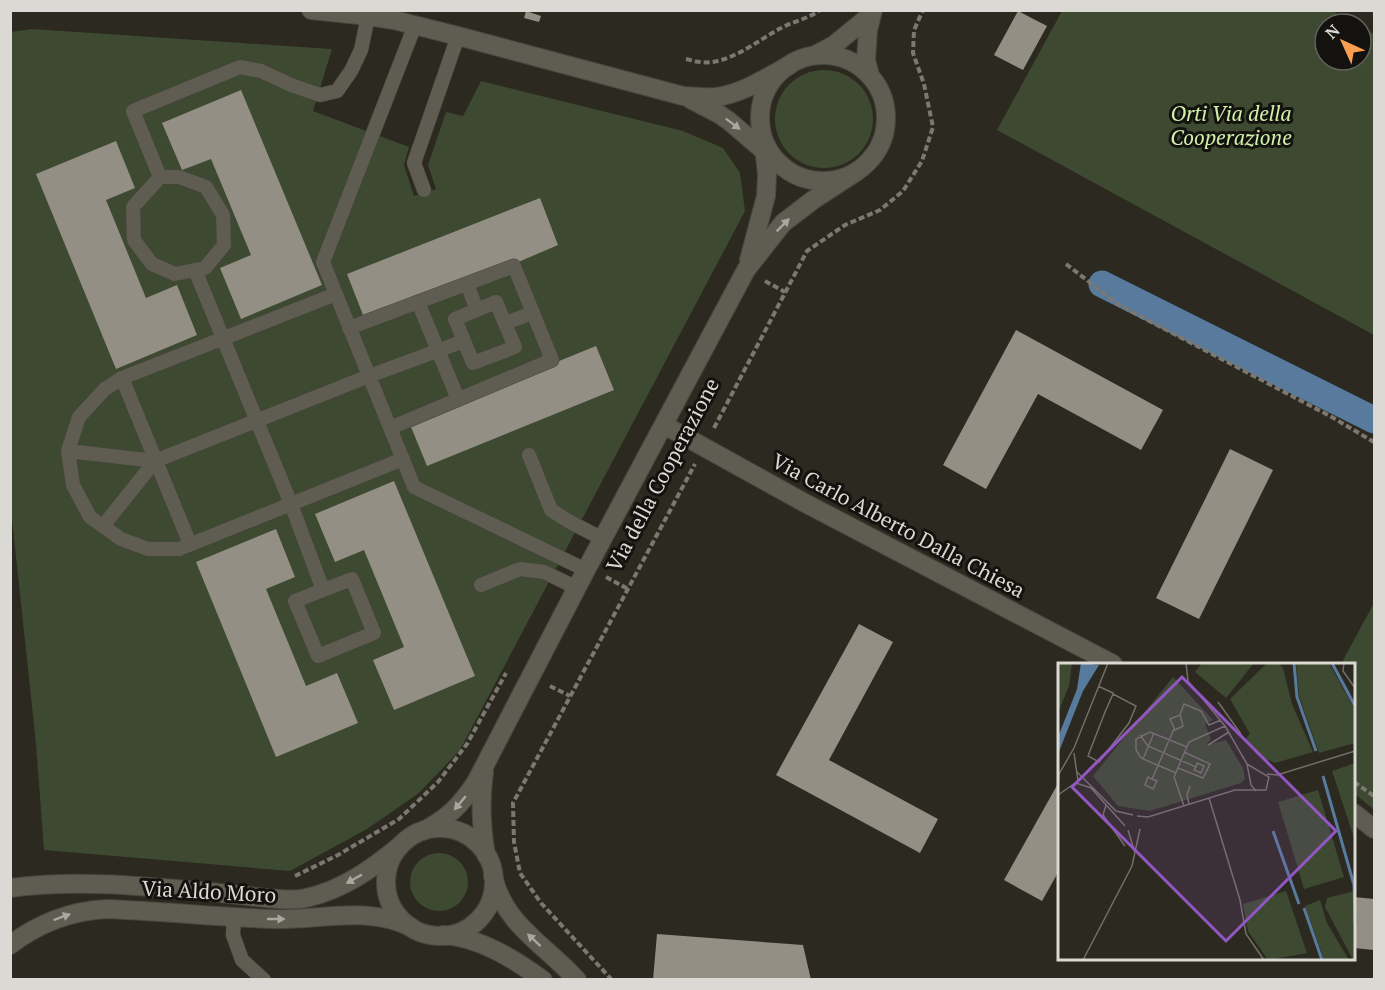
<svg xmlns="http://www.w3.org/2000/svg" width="1385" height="990" font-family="'PT Serif',serif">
<rect width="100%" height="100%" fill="#2c2920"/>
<!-- green -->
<g fill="#3d4930">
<polygon points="1062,11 1332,11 1357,24 1325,24 1325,60 1361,60 1361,26 1374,34 1374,335 997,130"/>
<polygon points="33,29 332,49 313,111 409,147 404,165 414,196 436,189 428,165 446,112 463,116 481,81 683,131 723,148 740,173 745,211 460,750 419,793 367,829 290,871 44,850 36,744 10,501 10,32"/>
<circle cx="824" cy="119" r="49"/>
<polygon points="1374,603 1374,810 1354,793 1354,664 1341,664"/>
<circle cx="439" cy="882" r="29"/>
</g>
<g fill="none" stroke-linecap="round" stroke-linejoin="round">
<!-- canal -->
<polyline stroke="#587a9d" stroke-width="27" points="1102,284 1374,420"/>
</g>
<!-- building -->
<g fill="#938f84">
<polygon points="526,11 541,16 539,22 524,18"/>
<polygon points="1018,11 1047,26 1023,70 994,55"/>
<polygon points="241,90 322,285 241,319 220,268 251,255 211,159 182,170 162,123"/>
<polygon points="116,141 135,188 106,200 146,298 177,285 197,335 116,369 36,174"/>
<polygon points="540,198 558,245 467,284 365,320 347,274"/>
<polygon points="1016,330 1163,410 1141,450 1038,394 986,489 943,465"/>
<polygon points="596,346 614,390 427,466 409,422"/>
<polygon points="1230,449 1273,470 1199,619 1156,598"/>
<polygon points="394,481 475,676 394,710 373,660 404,647 364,550 335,562 315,514"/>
<polygon points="276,529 295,577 266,589 306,686 337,673 358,723 276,757 196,562"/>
<polygon points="859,624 893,642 829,760 938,819 920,853 776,775"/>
<polygon points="1060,780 1060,869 1042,901 1004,880"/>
<polygon points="1354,897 1374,899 1374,950 1354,948"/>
<polygon points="657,934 803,945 811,980 653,980"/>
</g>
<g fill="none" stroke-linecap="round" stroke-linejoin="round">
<defs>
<g id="service">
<polyline points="415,25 323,262 414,487 586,570"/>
<polyline points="160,177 179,177 206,187 223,215 224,245 205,268 175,274 152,264 134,240 133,207 160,177 133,111 240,67 261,71 291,85 320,95 337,91 351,71 361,50 368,16"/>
<polyline points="424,190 414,163 458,36"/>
<polyline points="195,270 291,504 323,590 295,601 318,656 374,633 352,579 323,590"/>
<polyline points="467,284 477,310"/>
<polyline points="336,294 122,378 105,389 79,417 68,451 73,485 90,517 121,539 148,549 179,549 403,459"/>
<polyline points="418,302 458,399"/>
<polyline points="505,323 533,313"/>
<polyline points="349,328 514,266 552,360 390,428"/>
<polyline points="122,378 190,544"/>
<polyline points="68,451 155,461 369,376 464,341 473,363 515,347 496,302 455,319 464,341"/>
<polyline points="529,455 551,510 570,522 603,539"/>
<polyline points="103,526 155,461"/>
<polyline points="481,585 520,569 544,572 577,588"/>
<polyline points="234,917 233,935 242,960 264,980"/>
</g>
<g id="minor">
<path d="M311 10 368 16 394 20 458 36 683 96C694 96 705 98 716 97 742 94 767 77 790 65"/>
<polyline points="690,99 719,114 729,121 783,167"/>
<polyline points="664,425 803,502 1113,664"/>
<polyline points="1354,813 1374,829"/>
<path d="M493 876C504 925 546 945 577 980"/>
<path d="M443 935C479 937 514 959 543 980"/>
</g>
<g id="tertiary">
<polyline points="815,55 834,45 872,14"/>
<circle cx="823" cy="118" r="63"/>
<polyline points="870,76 866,60 868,30 873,10"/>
<polyline points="749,260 766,196 767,175 764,146"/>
<path d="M484 772C480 800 481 827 486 855"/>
<circle cx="440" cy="882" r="54"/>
<path d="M423 831C448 818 461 805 476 782L586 570 746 270 783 223 813 200 856 172"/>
<path d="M10 888C77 879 144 886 211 892 229 894 247 896 266 898 279 899 293 901 306 898 343 890 373 868 401 845"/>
<path d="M10 945C39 923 70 911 106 909 161 911 216 917 271 919 321 921 364 905 411 927"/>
</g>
</defs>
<!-- service casing -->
<use href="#service" stroke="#48463e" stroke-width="15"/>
<!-- minor casing -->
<use href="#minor" stroke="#48463e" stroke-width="20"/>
<!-- tertiary casing -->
<use href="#tertiary" stroke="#48463e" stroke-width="20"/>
<!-- path -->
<g stroke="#7a7870" stroke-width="4" stroke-dasharray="6 3" stroke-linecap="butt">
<path d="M686 59C691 60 696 62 700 62 728 66 758 40 781 28 794 21 808 19 820 10"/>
<polyline points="1066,264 1119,305 1330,416 1374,442"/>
<polyline points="765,281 785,292"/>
<polyline points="714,428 807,251 845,225 880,210 903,191 922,161 933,127 924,84 913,53 914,30 923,10"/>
<polyline points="606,577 628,589"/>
<polyline points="550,686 570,696"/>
<polyline points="1354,782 1374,796"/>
<polyline points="295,876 338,855 399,819 438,782 467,744 506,673"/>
<polyline points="612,980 541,903 520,873 514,842 513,803 695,464"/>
</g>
<!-- service -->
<use href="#service" stroke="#5f5c52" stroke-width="14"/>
<!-- minor -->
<use href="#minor" stroke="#5f5c52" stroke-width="18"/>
<!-- tertiary -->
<use href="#tertiary" stroke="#5f5c52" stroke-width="18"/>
</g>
<!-- one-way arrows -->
<defs><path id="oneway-solid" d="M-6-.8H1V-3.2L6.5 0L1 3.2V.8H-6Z" transform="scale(1.5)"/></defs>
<g fill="#a9a79f">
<use href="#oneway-solid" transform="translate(733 124) rotate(37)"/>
<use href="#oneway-solid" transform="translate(783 225) rotate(-45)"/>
<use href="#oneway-solid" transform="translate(460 803) rotate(130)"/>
<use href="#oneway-solid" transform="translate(354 879) rotate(151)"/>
<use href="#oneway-solid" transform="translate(62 917) rotate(-20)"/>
<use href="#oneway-solid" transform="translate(276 919)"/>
<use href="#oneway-solid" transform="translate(534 940) rotate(-137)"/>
</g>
<g text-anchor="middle" stroke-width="6" stroke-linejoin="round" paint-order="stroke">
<!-- park labels -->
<g font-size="21" font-style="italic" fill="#d2f1ab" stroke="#13120e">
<text x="1231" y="121">Orti Via della<tspan x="1231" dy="24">Cooperazione</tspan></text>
</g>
<!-- street labels -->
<g font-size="21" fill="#dbd9d3" stroke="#13120e">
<text transform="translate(663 475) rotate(-62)" y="7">Via della Cooperazione</text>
<text transform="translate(898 526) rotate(28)" y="7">Via Carlo Alberto Dalla Chiesa</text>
<text transform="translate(209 892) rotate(3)" y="7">Via Aldo Moro</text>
</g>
</g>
<!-- overview -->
<g transform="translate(1058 663)">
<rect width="297" height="297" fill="#2c2920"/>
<path d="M0 0H14L11 23 0 50ZM144 0H196L168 35 137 9ZM209 0H221L225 5 234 41 255 89 217 100 199 92 188 75 192 71 172 36ZM238 0H271L297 47V80L261 90 241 33ZM115 14 155 57 147 61 153 76 148 82 168 77 185 105 187 116 183 120 92 148 60 143 35 113ZM297 100V178L274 108ZM260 127 286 214 246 226 220 139ZM228 228 249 290 210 297 190 268 185 241ZM297 228V297H295L267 244 269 235ZM262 237 269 260 291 297H266L247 243Z" fill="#3d4930"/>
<path d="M23 0 41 2 25 28 0 91V74L19 26Z" fill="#587a9d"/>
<path fill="none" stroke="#587a9d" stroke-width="3" d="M236 0 239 34 258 88M274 0 297 43M265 113 296 222 297 259M215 168 241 241M246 245 264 297"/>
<path fill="none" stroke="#726f68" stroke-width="1.5" d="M128 0 130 18 167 63 189 101 193 122 198 128M286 0 285 8 297 25M40 23 55 30V31L47 49 30 93 41 99 71 60 78 43 55 31M160 39 183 71M122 52 125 63 117 67 112 56 122 52 126 41 143 48 151 62 163 57M82 72 90 83 138 104 136 107 143 110 146 103 139 100 138 104M150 82 171 69M85 96 96 70M120 105 145 115 152 101 126 89M19 109 58 148 75 152M118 110 83 95 78 87V76L92 69 129 84M209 111 219 112 297 88M94 116 99 118 95 126 87 122 90 114 94 116 116 66M18 120 33 125 67 163M0 122 1 111 16 85 50 0M0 132 20 118 16 90M151 135 182 237 188 271 206 297M131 141 129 132 132 123M48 142 45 152 67 183M126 143 116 114 131 79 167 63M79 153 90 154 177 127H208L211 114 189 101M70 167 77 190M25 297 74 203 82 166"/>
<path fill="#9357c4" fill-opacity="0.15" stroke="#9357c4" stroke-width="3" d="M124 14 278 168 168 278 14 124Z"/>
<rect width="297" height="297" fill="none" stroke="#dbd9d3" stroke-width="3"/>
</g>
<!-- border -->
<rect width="1385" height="990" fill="none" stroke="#dbd9d3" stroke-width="24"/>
<!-- north arrow -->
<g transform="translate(1343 42) rotate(315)"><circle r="28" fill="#13120e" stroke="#63625d" stroke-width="1.5"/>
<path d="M0-4.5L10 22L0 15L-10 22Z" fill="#fa9f4f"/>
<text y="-9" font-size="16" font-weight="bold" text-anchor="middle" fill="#dbd9d3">N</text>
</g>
</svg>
